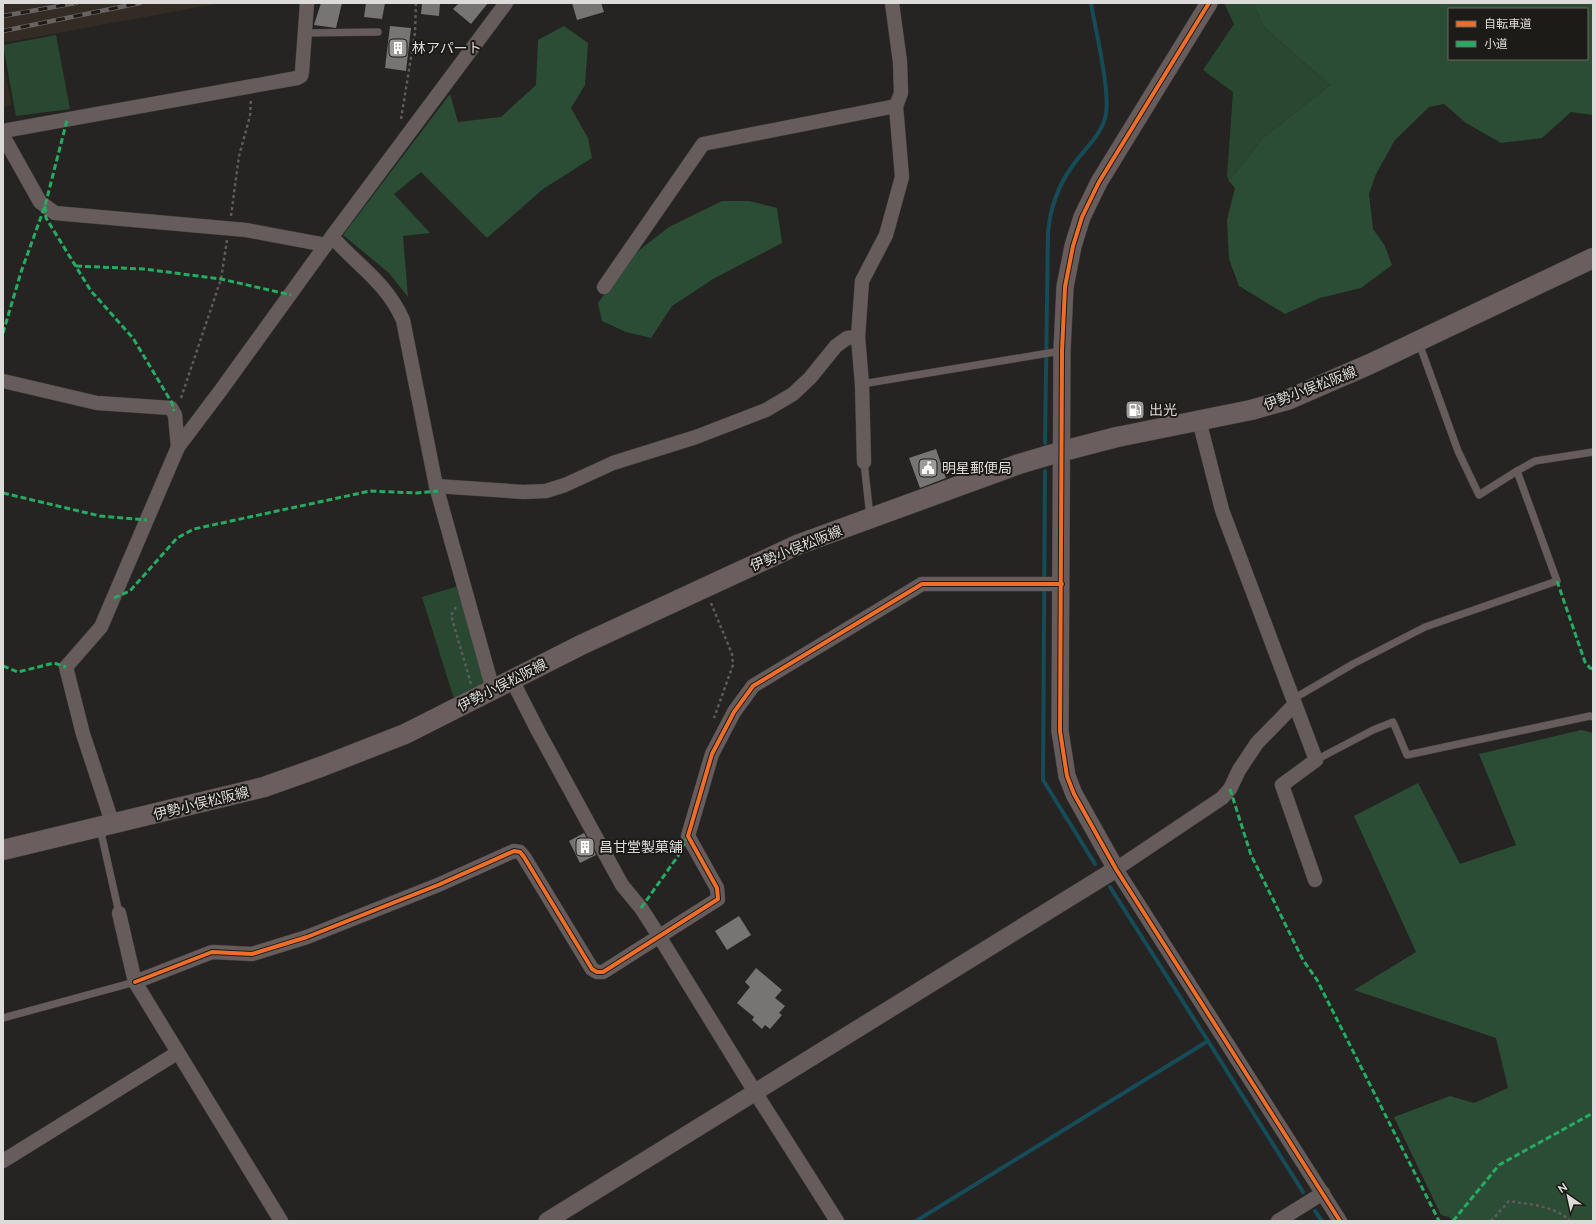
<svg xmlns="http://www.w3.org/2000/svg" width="1596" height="1224" font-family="Raleway,'Noto Sans JP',sans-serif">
<rect width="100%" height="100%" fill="#252422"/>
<!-- built -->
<g fill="#322c25">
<polygon points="3,3 221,3 3,43"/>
<polygon points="3,62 12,105 3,107"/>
</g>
<!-- green -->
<g fill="#284832">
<polygon points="1224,3 1253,3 1265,28 1330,85 1263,138 1229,181 1227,176 1233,92 1203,70 1234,24"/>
<polygon points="56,35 70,109 16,116 3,45"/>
<polygon points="458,586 485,685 454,699 422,597"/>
</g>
<!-- forest -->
<g fill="#2b4d35" fill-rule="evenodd">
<path d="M1253 3H1593V115L1571 112 1542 138 1501 143 1466 123 1444 104 1429 107 1395 140 1376 174 1369 194 1373 229 1385 246 1392 265 1361 288 1320 298 1285 314 1239 286 1229 259 1227 220 1235 188 1229 181 1263 138 1330 85 1265 28ZM1449 9H1587V59H1449Z"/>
<polygon points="564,26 588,43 585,85 571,108 588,138 592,158 543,189 487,238 421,172 394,194 430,233 403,236 408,297 389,273 343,235 450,94 458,122 501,117 536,85 538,40"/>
<polygon points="722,201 749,201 777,208 782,243 713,279 672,306 651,338 626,332 602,321 598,303 633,255 669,227"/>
<polygon points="1581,730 1593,733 1593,1221 1453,1221 1449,1217 1441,1215 1394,1117 1450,1096 1474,1103 1508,1088 1496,1038 1354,990 1416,952 1354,816 1418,783 1460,864 1516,845 1479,754"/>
</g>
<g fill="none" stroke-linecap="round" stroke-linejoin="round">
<!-- stream -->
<g stroke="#164b58" stroke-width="4">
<path d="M1045 443 1048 233C1050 209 1057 188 1071 168 1082 151 1100 137 1105 118 1112 97 1095 28 1091 3"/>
<polyline points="1045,471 1043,780 1095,864"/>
<polyline points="1208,1041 1303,1192"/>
<polyline points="1315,1211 1322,1221"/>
<polyline points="916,1221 1208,1041 1110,887"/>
</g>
</g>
<!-- building -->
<g fill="#767573">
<polygon points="321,3 342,3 336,28 314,25"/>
<polygon points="366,3 385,3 382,19 364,17"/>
<polygon points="422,3 440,3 439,16 421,14"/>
<polygon points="459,3 488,3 471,24 453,9"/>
<polygon points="572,3 601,3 604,12 577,20"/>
<polygon points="390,26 411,28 406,71 385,68"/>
<polygon points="936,449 946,478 920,488 909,458"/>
<polygon points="584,833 596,855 580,863 569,841"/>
<polygon points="739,916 751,935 727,950 715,931"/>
<polygon points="756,968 782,990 775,998 785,1006 779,1013 782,1015 770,1029 765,1025 762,1029 752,1020 754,1017 737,1003 750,987 745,982"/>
</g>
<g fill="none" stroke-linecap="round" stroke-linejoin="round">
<defs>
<g id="service">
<polyline points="305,33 378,32"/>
<polyline points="1419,343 1458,451 1479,495 1517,471"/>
<polyline points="862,384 1061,351"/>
<polyline points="864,462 870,517"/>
<polyline points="1293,699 1353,664 1425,627 1557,581 1517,471 1535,461 1593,452"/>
<polyline points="1316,760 1373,730 1393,722 1407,755 1590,716 1593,717"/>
<polyline points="100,828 119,913"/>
<polyline points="3,1018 135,982"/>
</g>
<g id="minor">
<polyline points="3,131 297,78 301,76 302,72 307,3"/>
<polyline points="3,136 40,202 55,213 246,230 326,245"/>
<polyline points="604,287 703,144 896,106"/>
<polyline points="3,381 97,403 171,408 175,415 178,447"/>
<polyline points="1199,420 1222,510 1316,760 1282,785 1315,880"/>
<polyline points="864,462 862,384 858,337 862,281 886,235 902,177 896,106 901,93 900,62 892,3"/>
<polyline points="436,486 523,492 546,491 565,485 613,463 696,437 766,410 793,394 810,378 836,346 847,338 858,337"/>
<polyline points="512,680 538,731 622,885 641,908 659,936 755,1092 837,1221"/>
<path d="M493 690 436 486 403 320C387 284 360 267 335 240L333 235 506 3"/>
<polyline points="1295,704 1257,743 1239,770 1230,789 1222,798 1116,869 1340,1221"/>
<polyline points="113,825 83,734 66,667 101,627 178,447 221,390 333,235"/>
<polyline points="119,913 135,982 281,1221"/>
<polyline points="135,982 212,952 252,954 307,937 438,885 514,851 520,852 524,857 592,969 597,972 603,972 718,899 717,888 688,836 712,754 734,712 753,686 922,584 1062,584"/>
<polyline points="3,1161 177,1053"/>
<polyline points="1278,1221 1323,1193"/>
</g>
<polyline id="tertiary" points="547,1221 1116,869 1074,794 1067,776 1060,731 1062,351 1065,287 1073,246 1082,217 1099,182 1209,3"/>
<polyline id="secondary" points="3,850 264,787 323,766 405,734 581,645 797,545 1019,464 1063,451 1117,437 1251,410 1287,400 1370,364 1593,258"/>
</defs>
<!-- service casing -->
<use href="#service" stroke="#424140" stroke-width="8"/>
<!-- minor casing -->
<use href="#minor" stroke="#424140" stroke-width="15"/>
<!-- tertiary casing -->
<use href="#tertiary" stroke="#424140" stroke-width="18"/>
<!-- secondary casing -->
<use href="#secondary" stroke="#424140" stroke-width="21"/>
<!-- path -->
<g stroke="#605a58" stroke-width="2.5" stroke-dasharray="3 3" stroke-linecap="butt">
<polyline points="401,119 415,33 416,3"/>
<polyline points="231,216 239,156 250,116 251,99"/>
<polyline points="181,398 221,279 227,240"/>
<polyline points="711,603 732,654 733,665 714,718"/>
<polyline points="456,607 451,615 471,684"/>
<path d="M1491 1221 1509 1201C1532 1205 1553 1205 1570 1221"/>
</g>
<!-- service -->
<use href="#service" stroke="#665c5c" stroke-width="7"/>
<!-- minor -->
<use href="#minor" stroke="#665c5c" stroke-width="14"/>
<!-- tertiary -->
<use href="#tertiary" stroke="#665c5c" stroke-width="17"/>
<!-- secondary -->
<use href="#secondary" stroke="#6a5f5e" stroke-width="20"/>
<defs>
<g id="rail">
<polyline points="3,16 76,3"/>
<polyline points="3,31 140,3"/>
</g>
</defs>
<!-- rail casing -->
<use href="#rail" stroke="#686262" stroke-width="4.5"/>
<!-- rail -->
<use href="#rail" stroke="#1d1b17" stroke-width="3" stroke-dasharray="9" stroke-linecap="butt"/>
<!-- quiet -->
<g stroke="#26ab63" stroke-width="3" stroke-dasharray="6 3" stroke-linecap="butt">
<polyline points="45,206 46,218 91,291 133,338 172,403 174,411"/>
<polyline points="76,266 144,269 221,279 291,295"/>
<polyline points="3,333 21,272 45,206 67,120"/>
<polyline points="3,493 100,516 147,520"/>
<polyline points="1557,581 1585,662 1590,668 1593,669"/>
<polyline points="114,598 130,591 177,538 194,529 370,491 417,493 438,491"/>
<polyline points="3,666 18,672 54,663 66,667"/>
<polyline points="1230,789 1251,855 1303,960 1317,980 1439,1221"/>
<polyline points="641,908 678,856 688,836"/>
<polyline points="1453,1221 1499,1165 1593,1113"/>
</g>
<defs>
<g id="cycleway">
<polyline points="1209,3 1099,182 1082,217 1073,246 1065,287 1062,351 1060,731 1067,776 1074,794 1116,869 1340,1221"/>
<polyline points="135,982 212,952 252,954 307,937 438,885 514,851 520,852 524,857 592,969 597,972 603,972 718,899 717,888 688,836 712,754 734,712 753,686 922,584 1062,584"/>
</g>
</defs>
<!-- cycleway casing -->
<use href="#cycleway" stroke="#1d1b17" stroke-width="6"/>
<!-- cycleway -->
<use href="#cycleway" stroke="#ee6e29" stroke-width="4"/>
</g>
<!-- icons -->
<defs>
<symbol id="building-square" viewBox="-11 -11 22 22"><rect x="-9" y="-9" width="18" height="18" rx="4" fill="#9d9b99" stroke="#1d1b17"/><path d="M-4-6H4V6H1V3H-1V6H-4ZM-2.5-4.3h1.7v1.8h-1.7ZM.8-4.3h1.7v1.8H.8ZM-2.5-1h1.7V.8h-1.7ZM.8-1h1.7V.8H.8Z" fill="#fff"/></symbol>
<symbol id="fuel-square" viewBox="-11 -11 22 22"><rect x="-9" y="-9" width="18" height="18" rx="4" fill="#9d9b99" stroke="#1d1b17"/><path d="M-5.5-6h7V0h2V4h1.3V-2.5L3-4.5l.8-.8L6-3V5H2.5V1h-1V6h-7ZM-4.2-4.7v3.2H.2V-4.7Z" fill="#fff"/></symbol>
<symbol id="civic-square" viewBox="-11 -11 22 22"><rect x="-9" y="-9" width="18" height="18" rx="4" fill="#9d9b99" stroke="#1d1b17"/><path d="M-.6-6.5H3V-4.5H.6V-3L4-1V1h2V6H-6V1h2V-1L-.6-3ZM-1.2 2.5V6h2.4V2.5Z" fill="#fff"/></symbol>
</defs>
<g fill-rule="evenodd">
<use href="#building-square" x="387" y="37" width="22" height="22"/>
<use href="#fuel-square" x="1124" y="399" width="22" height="22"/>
<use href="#civic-square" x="917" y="457" width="22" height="22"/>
<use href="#building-square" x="574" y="836" width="22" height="22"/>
</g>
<g text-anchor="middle" stroke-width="4" stroke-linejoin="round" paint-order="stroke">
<!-- poi labels -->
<g font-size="14" fill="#dddbd9" stroke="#1d1b17" text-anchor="start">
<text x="412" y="53">林アパート</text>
<text x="1149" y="415">出光</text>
<text x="942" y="473">明星郵便局</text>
<text x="599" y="852">昌甘堂製菓舗</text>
</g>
<!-- street labels -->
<g font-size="14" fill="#dddbd9" stroke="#1d1b17">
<text transform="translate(1310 388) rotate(-21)" y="5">伊勢小俣松阪線</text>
<text transform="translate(796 548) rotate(-22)" y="5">伊勢小俣松阪線</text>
<text transform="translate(502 685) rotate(-27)" y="5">伊勢小俣松阪線</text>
<text transform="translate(201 803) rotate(-14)" y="5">伊勢小俣松阪線</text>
</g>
</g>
<!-- border -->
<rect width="1596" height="1224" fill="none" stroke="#dddbd9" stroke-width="8"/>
<!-- legend -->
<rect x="1448" y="8" width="140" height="52" fill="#1d1b17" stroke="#6a6865"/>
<rect x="1456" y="21" width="20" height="6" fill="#ee6e29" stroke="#6a6865"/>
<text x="1484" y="28" font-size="12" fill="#dddbd9">自転車道</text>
<rect x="1456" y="41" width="20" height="6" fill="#26ab63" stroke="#6a6865"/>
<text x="1484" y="48" font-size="12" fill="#dddbd9">小道</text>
<!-- north arrow -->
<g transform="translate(1568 1196) rotate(326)" stroke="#1d1b17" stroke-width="3" paint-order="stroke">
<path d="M0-3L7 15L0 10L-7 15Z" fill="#dddbd9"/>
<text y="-6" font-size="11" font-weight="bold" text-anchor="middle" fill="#dddbd9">N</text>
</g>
</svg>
